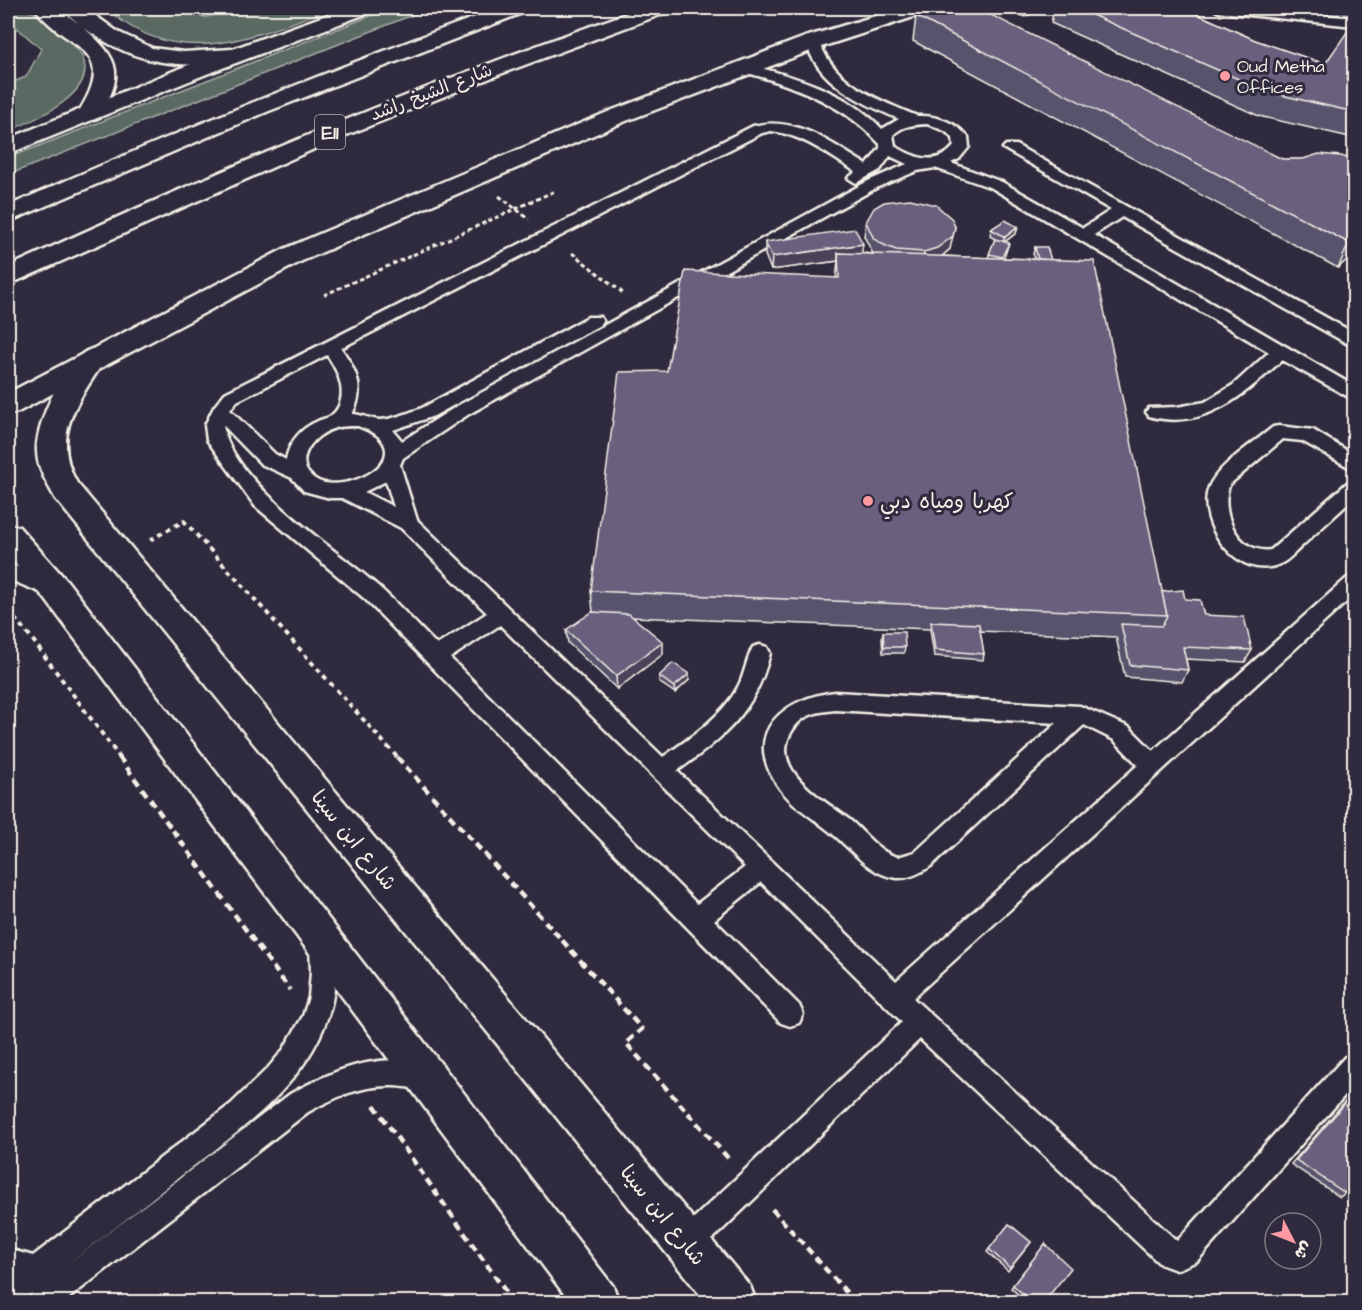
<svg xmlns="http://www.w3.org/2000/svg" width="1362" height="1310" font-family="'Architects Daughter','Playpen Sans Arabic',sans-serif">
<rect width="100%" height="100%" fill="#2f2a3d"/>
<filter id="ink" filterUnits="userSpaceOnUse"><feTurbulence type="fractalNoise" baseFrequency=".0167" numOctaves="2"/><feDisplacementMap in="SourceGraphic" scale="12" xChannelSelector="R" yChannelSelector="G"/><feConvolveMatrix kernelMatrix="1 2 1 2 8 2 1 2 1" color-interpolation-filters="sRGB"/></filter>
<g filter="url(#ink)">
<!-- green -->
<g fill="#5a6b63" stroke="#a7aea6" stroke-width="1.5">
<path d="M8 8C34 8 36 14 55 30 64 38 77 45 82 56 100 94 32 121 8 131V84L26 77 41 49 8 20Z"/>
<path d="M129 8H155L206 17 246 8H333C259 34 183 72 113 14Z"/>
<polygon points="391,8 430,8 8,175 8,158"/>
</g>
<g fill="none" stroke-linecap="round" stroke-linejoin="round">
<defs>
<g id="service">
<polygon points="1008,8 1028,8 1032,11 1025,15"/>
<polygon points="1212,8 1253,8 1354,18 1354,26 1219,12"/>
<path d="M813 38 820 42C832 83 881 101 917 116 936 115 956 122 968 137L969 147 959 159 951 163 1002 182 1083 228 1111 210 1003 148 1006 145H1016L1354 333V346L1348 344 1122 217 1094 235 1354 386V400L1282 360C1245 394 1204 432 1149 416L1146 412 1149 408 1177 407 1205 402 1233 385 1269 352 992 188 935 168 917 171 878 187 469 414 403 458 400 465 417 520 663 757C690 738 722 717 738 687 745 674 746 660 753 647L760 645 767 647 770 653C756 711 725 737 677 771L896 981 1138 765 1114 740 1084 725 931 866C922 872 909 879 897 878 870 875 853 851 834 835 814 818 790 805 776 783 742 731 785 698 835 692L1080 706 1129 727 1153 751 1347 578 1354 575V595L913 998 1177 1241 1345 1057 1354 1054V1085L1197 1261 1176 1270 1160 1264 920 1039 697 1254 687 1258 677 1254 673 1244 677 1234 902 1022 761 882 714 920 799 1005 803 1014 799 1023 790 1026 781 1023 365 599 255 506 207 440 205 425 214 407 225 393 753 126C796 115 832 144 867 165L880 148V144C844 104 791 84 740 71L738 68 745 64C791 75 849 92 882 129L899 119C862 103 818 84 806 42ZM927 124 945 131 953 138 954 146C937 167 914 158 895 146L893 135C903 125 913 125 927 124ZM771 131C803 135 829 155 856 172L848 178 856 183 880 170 890 156 907 164 868 181 457 406 402 441 393 430 434 416 600 325 603 321 600 317H588L422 408C408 413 394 419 380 420 371 420 362 414 352 414 366 389 356 370 341 348L762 133ZM327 355C339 372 351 399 331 416 328 418 322 419 318 421 301 428 289 442 286 460L275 454 230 410 237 401ZM223 425 261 464 292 478 304 491 330 498H342L401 528 487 613 437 645C418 626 399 605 379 587 336 549 231 482 223 425ZM358 426C365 429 374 432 379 437 408 465 340 496 315 479 290 462 314 434 335 428 342 426 351 426 358 426ZM386 481 394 507 364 492ZM500 625 745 867 697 904 450 658ZM835 710 1057 723 915 852 898 857C879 853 865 833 851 821 827 801 767 771 792 731 802 714 817 712 835 710Z"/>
<path d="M1279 426 1313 430 1354 455V470L1302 441 1283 439 1230 484C1218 509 1237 555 1271 550L1347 483 1354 481V498C1337 514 1320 529 1303 545 1297 550 1290 559 1282 563 1239 585 1195 522 1209 487 1218 465 1254 443 1273 427Z"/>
<polygon points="8,563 61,584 64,590 61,596 54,598 8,579"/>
<path d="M322 934 331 937C337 951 337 967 335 982 326 1075 240 1130 173 1182 137 1211 100 1239 64 1267L290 1094C333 1070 385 1048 434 1068L438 1077 434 1086C421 1092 407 1086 393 1086 362 1085 335 1097 308 1112L64 1302H28L32 1293 19 1302H8V1249L33 1256 231 1104 268 1068 283 1050 303 1016 309 997 311 972 310 945 313 937Z"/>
</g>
<g id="tertiary">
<path d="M92 349 102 352 106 358C80 399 49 434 77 483L750 1286 756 1302H706L55 498C47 483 37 468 37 451 35 424 66 356 92 349Z"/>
<polygon points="8,524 19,527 68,582 613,1286 619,1302 570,1302 46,600 8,555"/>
</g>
<path id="secondary" d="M35 8H58L79 24 61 8H85L118 32 152 48 184 52 232 49 240 51 243 56 240 61 232 63C173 68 133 63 84 28 121 59 125 78 97 118H81L78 113C122 45 65 51 35 8Z"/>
<g id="motorway">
<polygon points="346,8 375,8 371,12 204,75 8,154 8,139 188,65"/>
<path d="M500 8H529L525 12 269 111 8 222V206C169 135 333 68 500 8Z"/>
<path d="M642 8H672L668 12 503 73 339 138 8 285V267C215 171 426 83 642 8Z"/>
<polygon points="902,8 933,8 929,12 821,47 626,121 302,261 18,412 8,415 8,393 284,249 610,111 805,37"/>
</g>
</defs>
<!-- service casing -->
<use href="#service" stroke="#f4f1e8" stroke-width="5"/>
<!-- tertiary casing -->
<use href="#tertiary" stroke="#f4f1e8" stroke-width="5"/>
<!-- secondary casing -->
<use href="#secondary" stroke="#f4f1e8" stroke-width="5"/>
<!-- motorway casing -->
<use href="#motorway" stroke="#f4f1e8" stroke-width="5"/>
<!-- path-far2 -->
<g stroke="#f4f1e8" stroke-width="3" stroke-dasharray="4.5 3" stroke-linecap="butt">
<polyline points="499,196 529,219"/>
<polyline points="572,253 623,293"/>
<polyline points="324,295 555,191"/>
</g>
<!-- path-far1 -->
<g stroke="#f4f1e8" stroke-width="4" stroke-dasharray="5 4.5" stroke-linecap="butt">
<polyline points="150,540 184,521 398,758"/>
<polyline points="8,611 29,635 120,758"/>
</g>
<!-- path -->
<g stroke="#f4f1e8" stroke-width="4.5" stroke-dasharray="8 5" stroke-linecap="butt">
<polyline points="119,757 290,990"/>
<polyline points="397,757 642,1029 626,1043 728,1158"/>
<polyline points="374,1105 513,1302"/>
<polyline points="772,1209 855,1302"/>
</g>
<!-- service -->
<use href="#service" fill="#2f2a3d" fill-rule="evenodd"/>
<!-- tertiary -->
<use href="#tertiary" fill="#2f2a3d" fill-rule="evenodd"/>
<!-- secondary -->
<use href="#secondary" fill="#2f2a3d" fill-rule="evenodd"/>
<!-- motorway -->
<use href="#motorway" fill="#2f2a3d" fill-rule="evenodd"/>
</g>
<!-- wall -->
<g fill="#59536c" stroke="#f4f1e8" stroke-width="1.5">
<polygon points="1054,8 1184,8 1255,40 1325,64 1354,34 1354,138 1259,116 1051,23"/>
<polygon points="1275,8 1354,8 1354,17"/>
<polygon points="916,16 1282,159 1354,160 1354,253 1338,268 913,41"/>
<polygon points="866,222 950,249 942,256 988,258 995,239 990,236 991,229 1018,227 1016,233 1005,242 1009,243 1004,258 1035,259 1033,254 1035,247 1051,260 1162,592 1185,599 1204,615 1252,650 1245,662 1186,659 1188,670 1182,682 1125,677 1116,637 980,631 984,654 983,660 934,656 930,629 632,617 663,654 617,689 568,643 566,630 593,612 591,591 667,371 836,278 838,261 771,270 765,255 765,242 862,253 875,254 872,252 864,236"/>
<polygon points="883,632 905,647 904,653 883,653 882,638"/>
<polygon points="659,676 689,680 675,693 659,682"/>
<polygon points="1354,1091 1354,1182 1345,1193 1340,1197 1291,1164"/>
<polygon points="1009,1224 1031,1242 1008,1271 987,1252"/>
<polygon points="1045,1244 1044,1302 1026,1302 1011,1288"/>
</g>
<!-- shaded-wall -->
<g fill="#494358" stroke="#f4f1e8" stroke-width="1.5">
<polygon points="955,227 950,249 935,262 922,265 924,252"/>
<polygon points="1018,227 1016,233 1003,243 1005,237"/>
<polygon points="1354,239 1354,253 1338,268 1349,243"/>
<polygon points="863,244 861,257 838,253 838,261 771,270 772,257"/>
<polygon points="663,642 663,654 617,689 616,676"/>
<polygon points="689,674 689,680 675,693 674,687"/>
</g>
<!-- building -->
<g fill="#68607d" stroke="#f4f1e8" stroke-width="1.5">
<polygon points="934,8 977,8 1282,159 1303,159 1319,154 1341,156 1354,160 1354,239 1349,243 916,16"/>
<polygon points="1076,8 1184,8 1255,40 1325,64 1347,32 1354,34 1354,112 1268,92"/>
<polygon points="910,199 936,205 952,219 955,227 953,236 937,248 924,252 896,250 884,245 874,239 866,222 874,208 884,202"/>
<polygon points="1005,220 1018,227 1005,237 991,229"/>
<polygon points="855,229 863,244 772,257 765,242"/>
<polygon points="995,239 1009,243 1002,257 989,254"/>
<polygon points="1035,247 1047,247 1051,260 1038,259"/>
<polygon points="838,253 1094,261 1167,615 591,591 619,372 667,371 685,271 839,278"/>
<polygon points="1183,590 1185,599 1200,600 1204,615 1244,617 1252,650 1183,647 1188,670 1130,665 1121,624 1162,626 1167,615 1162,592"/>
<polygon points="592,612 629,614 663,642 616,676 566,630"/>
<polygon points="931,622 979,624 984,654 935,650"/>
<polygon points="883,632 904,632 905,647 884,647"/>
<polygon points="673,663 689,674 674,687 659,676"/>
<polygon points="1354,1093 1354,1182 1345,1193 1296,1160"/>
<polygon points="1009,1224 1031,1242 1010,1268 989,1249"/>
<polygon points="1045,1244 1071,1268 1044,1302 1032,1302 1013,1285"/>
</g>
</g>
<!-- markers -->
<g fill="#ff9aa2" stroke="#2f2a3d" stroke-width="2">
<circle cx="1225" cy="76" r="6"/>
<circle cx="868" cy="501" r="6"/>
</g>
<g text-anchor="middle" stroke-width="6" stroke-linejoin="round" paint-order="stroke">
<!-- far-poi labels -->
<g font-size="18" fill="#f4f1e8" stroke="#2f2a3d" text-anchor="start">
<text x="1237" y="72">Oud Metha<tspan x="1237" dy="21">Offices</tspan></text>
</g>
<!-- far-street labels -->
<g font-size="18" fill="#f4f1e8" stroke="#2f2a3d">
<text transform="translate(431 92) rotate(-21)" y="6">شارع الشيخ راشد</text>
</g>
<!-- shield labels -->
<rect fill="#2f2a3d" stroke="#b9b5b5" stroke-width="1.5" x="315" y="115" width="30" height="34" rx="4.5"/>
<g font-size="20" font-weight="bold" fill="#f4f1e8">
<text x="330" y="139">E11</text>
</g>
<!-- poi labels -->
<g font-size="21" fill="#f4f1e8" stroke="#2f2a3d" text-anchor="start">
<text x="880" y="508">كهربا ومياه دبي</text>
</g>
<!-- street labels -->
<g font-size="21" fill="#f4f1e8" stroke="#2f2a3d">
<text transform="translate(354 840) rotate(51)" y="7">شارع ابن سينا</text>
<text transform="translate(663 1215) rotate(51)" y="7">شارع ابن سينا</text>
</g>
</g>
<!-- margin -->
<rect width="1362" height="1310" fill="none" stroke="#2f2a3d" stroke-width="30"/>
<rect x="15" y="15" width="1332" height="1280" fill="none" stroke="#f4f1e8" stroke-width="2" filter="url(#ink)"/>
<!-- north arrow -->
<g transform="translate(1293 1241) rotate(132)"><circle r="28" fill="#2f2a3d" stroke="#7e7a81" stroke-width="1.5"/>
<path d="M0-4.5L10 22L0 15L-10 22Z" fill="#ff9aa2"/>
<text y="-9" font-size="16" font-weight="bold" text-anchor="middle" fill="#f4f1e8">ش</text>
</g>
</svg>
